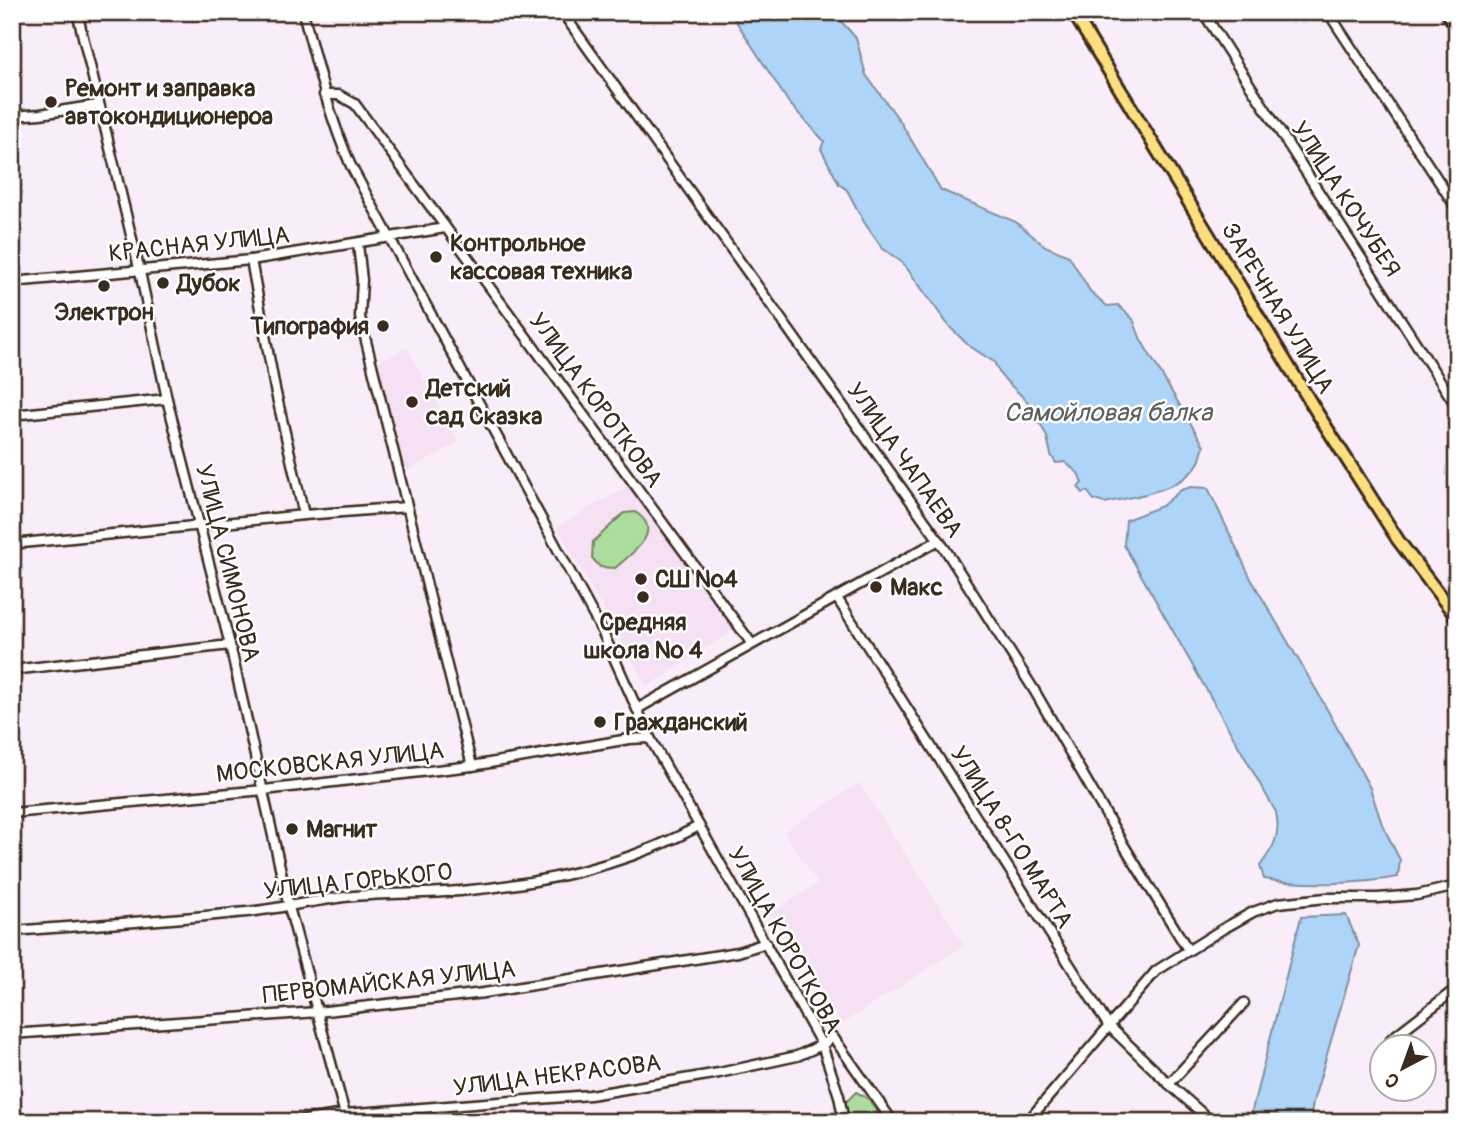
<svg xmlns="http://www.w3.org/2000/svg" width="1469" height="1134" font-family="Pangolin,sans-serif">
<rect width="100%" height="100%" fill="#f9edf9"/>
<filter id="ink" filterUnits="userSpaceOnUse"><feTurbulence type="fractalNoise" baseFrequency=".0143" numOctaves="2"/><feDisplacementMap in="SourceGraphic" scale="14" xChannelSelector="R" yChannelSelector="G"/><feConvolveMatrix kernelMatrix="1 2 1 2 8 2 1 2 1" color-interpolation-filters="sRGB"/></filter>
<g filter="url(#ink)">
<!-- built -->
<g fill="#f5e0f4">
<polygon points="407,348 459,442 405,472 377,362"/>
<polygon points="629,485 734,630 647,687 557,527"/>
<polygon points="859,783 964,945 842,1024 771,914 818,883 784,832"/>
</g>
<!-- green -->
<g fill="#acdd9e" stroke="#74845e" stroke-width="2">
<path d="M635 512C666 531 631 554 615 568L600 567 592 558 593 542 624 513Z"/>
<polygon points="856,1092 869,1099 883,1122 847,1122 844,1104"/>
</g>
<!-- water -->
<g fill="#aed4f8" stroke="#8090a1" stroke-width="2">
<path d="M730 12H833L856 38 866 75 900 121 941 190 1016 222 1045 246 1069 256 1090 291 1107 306 1118 305 1133 319 1141 340 1204 446C1202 451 1201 458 1199 462 1182 492 1133 496 1104 503L1094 500 1087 491 1083 493 1078 487 1082 483 1078 473 1065 462 1056 463 1051 455 1047 437 1041 425 1036 421 1027 401 1001 376 994 362 968 345 949 326 903 263 882 248 864 222 847 190 839 184 821 149 824 141 789 103Z"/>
<path d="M1191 487 1208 488 1251 579 1318 693 1370 788 1382 824 1400 860 1398 877C1362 884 1301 886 1264 879L1260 866C1274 847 1281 835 1276 812L1124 545 1126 520 1162 506 1181 490Z"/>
<polygon points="1346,915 1359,945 1313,1102 1310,1122 1249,1122 1301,917"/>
</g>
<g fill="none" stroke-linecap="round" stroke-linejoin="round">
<defs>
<g id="minor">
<polyline points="77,12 140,272 167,399 230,645 289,907 347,1122"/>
<path d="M303 12C317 65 329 116 351 166L603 633 650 738 822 1045 839 1096 844 1122"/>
<polyline points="562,12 945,549 1034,690 1123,844 1188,950"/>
<polyline points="1203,12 1457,407"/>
<polyline points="1328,12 1457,209"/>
<polyline points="1445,12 1457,30"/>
<polyline points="324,95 339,95 355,104 752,644"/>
<polyline points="12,116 40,114 98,105"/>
<polyline points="358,244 362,280 360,317 472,766"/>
<polyline points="251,260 275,389 304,515"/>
<polyline points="12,282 251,260 445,228"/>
<polyline points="12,415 167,399"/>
<polyline points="12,544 304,515 407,507"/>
<polyline points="837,598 1108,1025 1169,1084 1212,1122"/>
<polyline points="12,670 230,645"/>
<polyline points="637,709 939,540"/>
<polyline points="12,813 264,790 472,766 629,739 650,738"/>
<path d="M12 931C93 925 174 920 255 911 288 907 321 899 354 896 389 893 425 894 460 891 541 884 627 865 699 826"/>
<polyline points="12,1034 317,1012 484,993 738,952 766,943"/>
<polyline points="1391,1039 1457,988"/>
<polyline points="1169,1084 1244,1003"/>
<polyline points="292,1122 345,1114 590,1095 719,1073 797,1056 822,1045 833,1037 893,1122"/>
<polyline points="1027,1122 1156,971 1221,930 1253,912 1278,903 1326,898 1378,898 1417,895 1457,886"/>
<polyline points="1456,1122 1457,1121"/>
</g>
<polyline id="major" points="1073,12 1316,411 1398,540 1457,618"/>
</defs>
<!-- minor casing -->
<use href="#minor" stroke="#3b2a1e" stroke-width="13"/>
<!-- major casing -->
<use href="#major" stroke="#3b2a1e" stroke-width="16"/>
<!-- minor -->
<use href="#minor" stroke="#fff" stroke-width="8"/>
<!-- major -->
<use href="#major" stroke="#fddf80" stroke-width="10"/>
</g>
</g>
<!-- markers -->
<g fill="#3b2a1e" stroke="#fff" stroke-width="2.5">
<circle cx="51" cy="102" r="7"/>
<circle cx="436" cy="257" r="7"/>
<circle cx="163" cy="283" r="7"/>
<circle cx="104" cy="286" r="7"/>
<circle cx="383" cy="326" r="7"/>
<circle cx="412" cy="402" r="7"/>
<circle cx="641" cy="579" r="7"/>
<circle cx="876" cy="587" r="7"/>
<circle cx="643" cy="597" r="7"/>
<circle cx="600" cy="722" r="7"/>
<circle cx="292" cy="829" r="7"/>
</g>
<g text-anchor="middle" stroke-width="5" stroke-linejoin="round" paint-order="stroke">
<!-- poi labels -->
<g font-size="24" font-weight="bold" fill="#3b2a1e" stroke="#fff" text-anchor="start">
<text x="65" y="96">Ремонт и заправка<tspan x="65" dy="28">автокондиционероа</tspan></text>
<text x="450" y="251">Контрольное<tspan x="450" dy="28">кассовая техника</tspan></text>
<text x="177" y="291">Дубок</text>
<text x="104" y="320" text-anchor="middle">Электрон</text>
<text x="369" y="334" text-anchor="end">Типография</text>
<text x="426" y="396">Детский<tspan x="426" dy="28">сад Сказка</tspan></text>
<text x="655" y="587">СШ №4</text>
<text x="890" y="595">Макс</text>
<text x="643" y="630" text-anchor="middle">Средняя<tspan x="643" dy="28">школа № 4</tspan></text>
<text x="614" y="730">Гражданский</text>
<text x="306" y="837">Магнит</text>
</g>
<!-- street labels -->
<g font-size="24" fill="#3b2a1e" stroke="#fff">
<text transform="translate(1346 199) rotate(57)" y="8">УЛИЦА КОЧУБЕЯ</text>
<text transform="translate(199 244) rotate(-6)" y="8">КРАСНАЯ УЛИЦА</text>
<text transform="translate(1278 308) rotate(59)" y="8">ЗАРЕЧНАЯ УЛИЦА</text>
<text transform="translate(596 400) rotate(54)" y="8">УЛИЦА КОРОТКОВА</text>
<text transform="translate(905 460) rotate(55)" y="8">УЛИЦА ЧАПАЕВА</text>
<text transform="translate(228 563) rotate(76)" y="8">УЛИЦА СИМОНОВА</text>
<text transform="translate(330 762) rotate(-6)" y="8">МОСКОВСКАЯ УЛИЦА</text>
<text transform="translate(1012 837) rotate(58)" y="8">УЛИЦА 8-ГО МАРТА</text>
<text transform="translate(358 881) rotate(-6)" y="8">УЛИЦА ГОРЬКОГО</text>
<text transform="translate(785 940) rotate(61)" y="8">УЛИЦА КОРОТКОВА</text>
<text transform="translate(389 982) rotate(-6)" y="8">ПЕРВОМАЙСКАЯ УЛИЦА</text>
<text transform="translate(557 1075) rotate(-7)" y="8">УЛИЦА НЕКРАСОВА</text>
</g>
<!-- water labels -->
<g font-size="26" font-style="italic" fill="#5e5d5f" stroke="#fff">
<text x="1108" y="421">Самойловая балка</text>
</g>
</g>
<!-- margin -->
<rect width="1469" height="1134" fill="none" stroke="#fff" stroke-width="42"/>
<rect x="21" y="21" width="1427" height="1092" fill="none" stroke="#3b2a1e" stroke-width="2.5" filter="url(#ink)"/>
<!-- north arrow -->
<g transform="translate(1403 1068) rotate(221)"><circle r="33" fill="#ffffff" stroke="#b1aaa5" stroke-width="2"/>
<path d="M0-5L12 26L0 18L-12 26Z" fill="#3b2a1e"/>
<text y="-10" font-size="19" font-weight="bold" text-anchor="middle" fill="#3b2a1e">С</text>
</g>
</svg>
